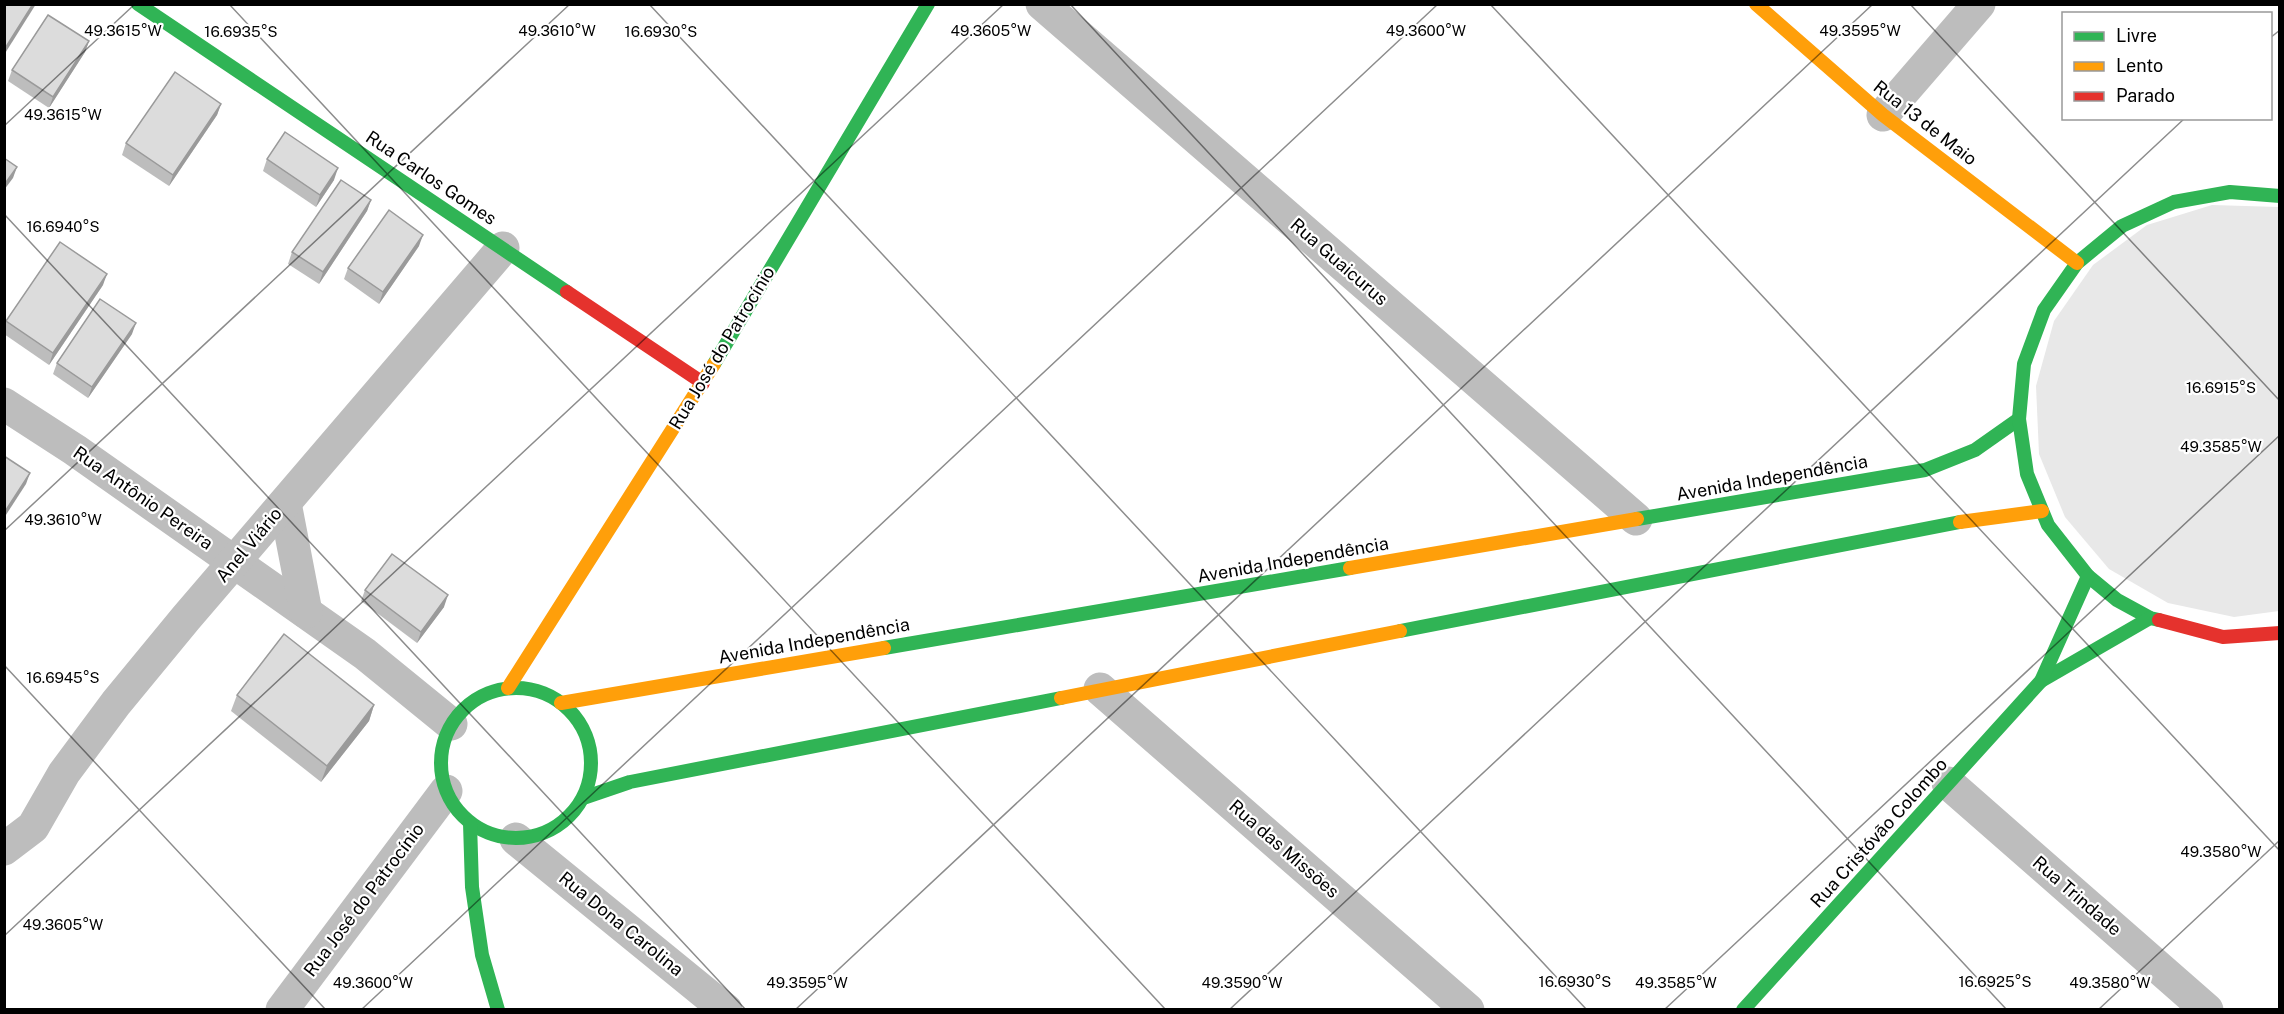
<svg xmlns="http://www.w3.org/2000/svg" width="2284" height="1014" font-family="'Public Sans',sans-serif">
<rect width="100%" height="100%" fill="#fff"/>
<!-- green -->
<polygon fill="#e8e8e8" points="2212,205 2279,207 2279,611 2234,617 2168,603 2109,569 2065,517 2039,454 2036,386 2054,321 2093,265 2147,225"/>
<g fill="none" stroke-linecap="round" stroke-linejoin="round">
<!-- street -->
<g stroke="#bdbdbd" stroke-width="33">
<polyline points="1042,4 1636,519"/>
<polyline points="1883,115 1979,4"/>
<polyline points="4,404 75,450 365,654 451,724"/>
<polyline points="285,503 306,612"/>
<polyline points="1100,689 1468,1010"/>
<polyline points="1948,783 2207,1010"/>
<polyline points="516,839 726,1010"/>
<polyline points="4,849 33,827 64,773 116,703 186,618 503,248"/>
<polyline points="282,1010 446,791"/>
</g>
<!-- fast -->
<g stroke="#30b455" stroke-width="14">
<polyline points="138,4 567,292"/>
<polyline points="714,364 928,4"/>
<polyline points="1637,519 1925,470 1975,450 2019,419"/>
<polyline points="2159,620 2150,618 2117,600 2088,576 2048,525 2027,474 2019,419 2024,364 2044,310 2077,263 2122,226 2174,202 2230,192 2280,196"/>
<polyline points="1400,631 1960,522"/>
<polyline points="884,648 1350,568"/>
<polyline points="2041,681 2150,618"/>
<circle cx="516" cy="763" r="75"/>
<polyline points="583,798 630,782 1061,698"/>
<polyline points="470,823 472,887 482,955 498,1010"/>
<polyline points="1743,1010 2041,681 2088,576"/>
</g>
<!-- slow -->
<g stroke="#ff9f0a" stroke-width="14">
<polyline points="1756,4 1883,115 2077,263"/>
<polyline points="1960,522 2042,511"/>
<polyline points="1350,568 1637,519"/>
<polyline points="508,688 714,364"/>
<polyline points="1061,698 1400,631"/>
<polyline points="561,703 884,648"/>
</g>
<!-- jam -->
<g stroke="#e5322d" stroke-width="14">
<polyline points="567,292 703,383"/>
<polyline points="2159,620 2223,637 2280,633"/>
</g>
</g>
<!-- wall -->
<g fill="#bdbdbd">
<polygon points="89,41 85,52 49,108 8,81 12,70"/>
<polygon points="221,104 217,115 169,186 122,155 126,143"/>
<polygon points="267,159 334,180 316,207 263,171"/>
<polygon points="371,200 367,211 319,284 288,264 292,252"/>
<polygon points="419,246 379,304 344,279 348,268"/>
<polygon points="103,285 49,365 4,334 4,327 6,321"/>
<polygon points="132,334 88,398 53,374 57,363"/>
<polygon points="365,590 444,607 417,643 361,601"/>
<polygon points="237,695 374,705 369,721 321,782 231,711"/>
</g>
<!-- shaded-wall -->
<g fill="#9a9a9a">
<polygon points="33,4 36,4 4,55 4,50"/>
<polygon points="89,41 85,52 49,108 53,97"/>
<polygon points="221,104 217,115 169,186 173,175"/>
<polygon points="17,167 13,178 4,190 4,185"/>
<polygon points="338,168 334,180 316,207 320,195"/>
<polygon points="371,200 367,211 319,284 323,272"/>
<polygon points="423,235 419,246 379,304 383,292"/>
<polygon points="107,274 103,285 49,365 53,353"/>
<polygon points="136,323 132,334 88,398 92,387"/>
<polygon points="30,473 26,484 4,518 4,513"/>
<polygon points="448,595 444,607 417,643 421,632"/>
<polygon points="374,705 369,721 321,782 327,766"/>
</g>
<!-- building -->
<g fill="#dcdcdc" stroke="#9a9a9a" stroke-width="1.5">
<polygon points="4,4 33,4 4,50"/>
<polygon points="48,15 89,41 53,97 12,70"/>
<polygon points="175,72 221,104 173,175 126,143"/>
<polygon points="285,132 338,168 320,195 267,159"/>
<polygon points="4,158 17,167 4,185"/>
<polygon points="341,180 371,200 323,272 292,252"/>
<polygon points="389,210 423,235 383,292 348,268"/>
<polygon points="60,242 107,274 53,353 6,321"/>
<polygon points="100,299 136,323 92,387 57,363"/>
<polygon points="4,456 30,473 4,513"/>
<polygon points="392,554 448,595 421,632 365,590"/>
<polygon points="284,634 374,705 327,766 237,695"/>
</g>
<!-- ticks -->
<path fill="none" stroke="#000" stroke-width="1.5" stroke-opacity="0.45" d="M229 4 1166 1010M649 4 1587 1010M1070 4 2007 1010M1490 4 2280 851M1910 4 2280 401M2270 38 2280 30M4 126 135 4M4 214 746 1010M4 531 570 4M4 665 326 1010M4 936 1004 4M361 1010 1438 4M795 1010 1873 4M1229 1010 2185 118M1664 1010 2280 435M2098 1010 2280 840"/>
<g text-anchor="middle" stroke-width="4.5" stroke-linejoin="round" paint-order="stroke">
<!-- street labels -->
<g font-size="18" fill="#000" stroke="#fff">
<text transform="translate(1925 123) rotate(38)" y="6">Rua 13 de Maio</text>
<text transform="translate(431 178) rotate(34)" y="6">Rua Carlos Gomes</text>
<text transform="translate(1339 262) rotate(41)" y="6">Rua Guaicurus</text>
<text transform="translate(722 348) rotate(-59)" y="6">Rua José do Patrocínio</text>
<text transform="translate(1772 478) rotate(-10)" y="6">Avenida Independência</text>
<text transform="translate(143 498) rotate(35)" y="6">Rua Antônio Pereira</text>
<text transform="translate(249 545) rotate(-50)" y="6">Anel Viário</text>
<text transform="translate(1293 560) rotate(-10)" y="6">Avenida Independência</text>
<text transform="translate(814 641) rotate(-10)" y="6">Avenida Independência</text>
<text transform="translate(1879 833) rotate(-48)" y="6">Rua Cristóvão Colombo</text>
<text transform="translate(1284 849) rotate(41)" y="6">Rua das Missões</text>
<text transform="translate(2077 896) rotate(41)" y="6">Rua Trindade</text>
<text transform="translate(364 900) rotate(-53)" y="6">Rua José do Patrocínio</text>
<text transform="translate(621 924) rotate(39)" y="6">Rua Dona Carolina</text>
</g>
</g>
<g font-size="15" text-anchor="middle" fill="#000" stroke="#fff" stroke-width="4.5" stroke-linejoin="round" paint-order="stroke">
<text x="123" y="36">49.3615°W</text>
<text x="557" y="36">49.3610°W</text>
<text x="991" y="36">49.3605°W</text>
<text x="1426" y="36">49.3600°W</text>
<text x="1860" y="36">49.3595°W</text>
<text x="661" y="37">16.6930°S</text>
<text x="241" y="37">16.6935°S</text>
<text x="63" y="120">49.3615°W</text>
<text x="63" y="232">16.6940°S</text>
<text x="2221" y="393">16.6915°S</text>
<text x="2221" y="452">49.3585°W</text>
<text x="63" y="525">49.3610°W</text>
<text x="63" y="683">16.6945°S</text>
<text x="2221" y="857">49.3580°W</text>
<text x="63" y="930">49.3605°W</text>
<text x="1575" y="987">16.6930°S</text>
<text x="1995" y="987">16.6925°S</text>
<text x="373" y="988">49.3600°W</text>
<text x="807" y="988">49.3595°W</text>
<text x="1242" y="988">49.3590°W</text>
<text x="1676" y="988">49.3585°W</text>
<text x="2110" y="988">49.3580°W</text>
</g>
<!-- border -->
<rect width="2284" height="1014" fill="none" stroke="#000000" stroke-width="12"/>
<!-- legend -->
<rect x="2062" y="12" width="210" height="108" fill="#ffffff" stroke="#999999" stroke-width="1.5"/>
<rect x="2074" y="32" width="30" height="9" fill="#30b455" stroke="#999999" stroke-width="1.5"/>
<text x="2116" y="42" font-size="18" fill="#000000">Livre</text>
<rect x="2074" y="62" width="30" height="9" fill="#ff9f0a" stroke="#999999" stroke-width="1.5"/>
<text x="2116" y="72" font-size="18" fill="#000000">Lento</text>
<rect x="2074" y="92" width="30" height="9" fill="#e5322d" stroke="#999999" stroke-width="1.5"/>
<text x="2116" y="102" font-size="18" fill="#000000">Parado</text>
</svg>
